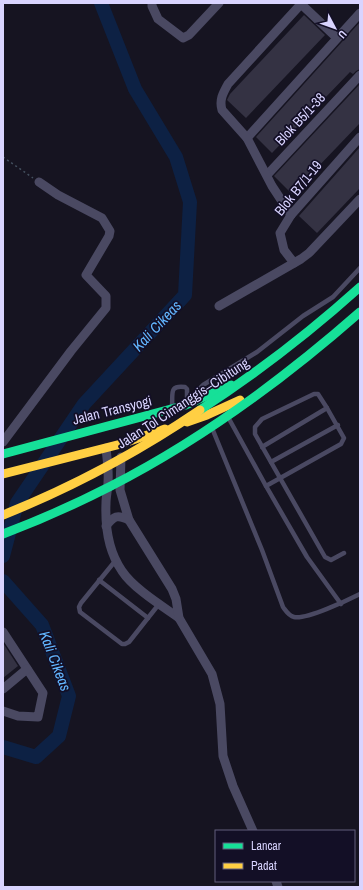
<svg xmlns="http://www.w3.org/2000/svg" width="363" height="890" font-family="'Archivo Narrow',sans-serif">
<rect width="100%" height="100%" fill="#161421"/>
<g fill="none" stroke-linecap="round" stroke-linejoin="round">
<!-- river -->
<g stroke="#0d2144" stroke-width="14">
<polyline points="3,556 17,503 84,404 185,295 190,202 176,157 135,89 101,3"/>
<polyline points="3,581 42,625 69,696 59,736 36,757 3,747"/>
</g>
</g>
<!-- building -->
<g fill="#343243">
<polygon points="304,15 325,35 246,118 227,100 230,94"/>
<polygon points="360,22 360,69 356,71 353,74 350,72 272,153 256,137"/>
<polygon points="360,84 360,123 292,194 274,176"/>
<polygon points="360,147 360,188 317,233 299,216"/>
<polygon points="3,643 18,666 3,678"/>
</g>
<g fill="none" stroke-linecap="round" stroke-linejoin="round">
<!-- path -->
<polyline stroke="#44505f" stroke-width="1.5" stroke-dasharray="2 3" stroke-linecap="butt" points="3,157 33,178"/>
<!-- lane -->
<g stroke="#4a4962" stroke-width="4.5">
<polyline points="198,396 199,389 203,385 257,352 303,316 333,297 360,268"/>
<path d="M172 406C173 393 169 385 185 387L187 389V401"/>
<polyline points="228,417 266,486 307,557 341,604"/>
<path d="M212 428 262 550 283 607C286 611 289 616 294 617 306 620 348 600 360 594"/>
<polyline points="262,447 327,408"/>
<polyline points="271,462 338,425"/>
<polyline points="266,486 341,444 344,438 327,408 318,394 314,394 262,419 255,427 255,434 325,557 331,560 344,553"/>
<polyline points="116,560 81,603 79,607 80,612 122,644 125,644 129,642 159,604"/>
<polyline points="99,580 148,618"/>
</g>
<!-- street -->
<g stroke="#4a4962" stroke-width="9">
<polyline points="152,3 152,6 158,19 183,38 189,35 219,3"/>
<polyline points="301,4 337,38"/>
<polyline points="247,138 360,13"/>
<polyline points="267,175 360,75"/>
<path d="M291 215 272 186 247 138 222 110C219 100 223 93 228 84L302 3"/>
<polyline points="294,263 284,250 280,233 291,215 360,137"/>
<polyline points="219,306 301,259 309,253 360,199"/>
<polyline points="3,442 71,351 106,308 106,296 86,275 109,236 110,231 102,218 58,195 39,182"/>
<path d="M106 448C107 459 109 471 108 482 108 489 106 496 106 503 105 527 108 551 122 571 133 588 162 606 179 618"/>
<polyline points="121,457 120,490 129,520 172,589 176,599 179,618 212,674 220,704 223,756 233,786 253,831"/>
<path d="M106 526C114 516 117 514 129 520"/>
<polyline points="3,632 43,693 38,717 18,716 3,711"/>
<polyline points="3,689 27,669"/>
<polyline points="276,881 278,887"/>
</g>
<!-- fast -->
<polyline stroke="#16e098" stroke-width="9" points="3,454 186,405 231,385"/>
<!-- slow -->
<g stroke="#ffcf43" stroke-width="9">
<polyline points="187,422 207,415 240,400"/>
<polyline points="3,474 121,444 165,429"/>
</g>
<!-- fast-bridge -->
<g stroke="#16e098" stroke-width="9">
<path d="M200 410C257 373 310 332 360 287"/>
<path d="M3 534C40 520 76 504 111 486 199 441 286 377 360 312"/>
</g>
<!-- slow-bridge -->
<path stroke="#ffcf43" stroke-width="9" d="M3 515C73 487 138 452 200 410"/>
</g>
<g text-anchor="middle" stroke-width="3.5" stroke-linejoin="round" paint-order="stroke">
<!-- street labels -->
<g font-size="14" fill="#d9d4ff" stroke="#130f26">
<text transform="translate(300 119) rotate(-47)" y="5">Blok B5/1-38</text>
<text transform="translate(298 188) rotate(-51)" y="5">Blok B7/1-19</text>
<text transform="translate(183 403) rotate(-33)" y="5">Jalan Tol Cimanggis–Cibitung</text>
<text transform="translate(112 410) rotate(-14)" y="5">Jalan Transyogi</text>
</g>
<!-- water labels -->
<g font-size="15" font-style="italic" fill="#62b6ff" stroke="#130f26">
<text transform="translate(157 326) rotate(-47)" y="5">Kali Cikeas</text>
<text transform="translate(55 661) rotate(69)" y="5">Kali Cikeas</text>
</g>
</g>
<!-- border -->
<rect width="363" height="890" fill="none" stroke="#d9d4ff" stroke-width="8"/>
<!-- legend -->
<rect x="215" y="830" width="140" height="52" fill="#130f26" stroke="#625e7d"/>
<rect x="223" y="843" width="20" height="6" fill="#16e098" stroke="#625e7d"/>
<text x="251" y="850" font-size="12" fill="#d9d4ff">Lancar</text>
<rect x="223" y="863" width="20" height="6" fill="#ffcf43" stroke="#625e7d"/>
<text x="251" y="870" font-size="12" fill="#d9d4ff">Padat</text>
<!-- north arrow -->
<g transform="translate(335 28) rotate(131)" stroke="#130f26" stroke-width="3" paint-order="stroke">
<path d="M0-3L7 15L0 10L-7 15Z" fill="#d9d4ff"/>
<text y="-6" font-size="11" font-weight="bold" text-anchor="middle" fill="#d9d4ff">U</text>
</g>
</svg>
